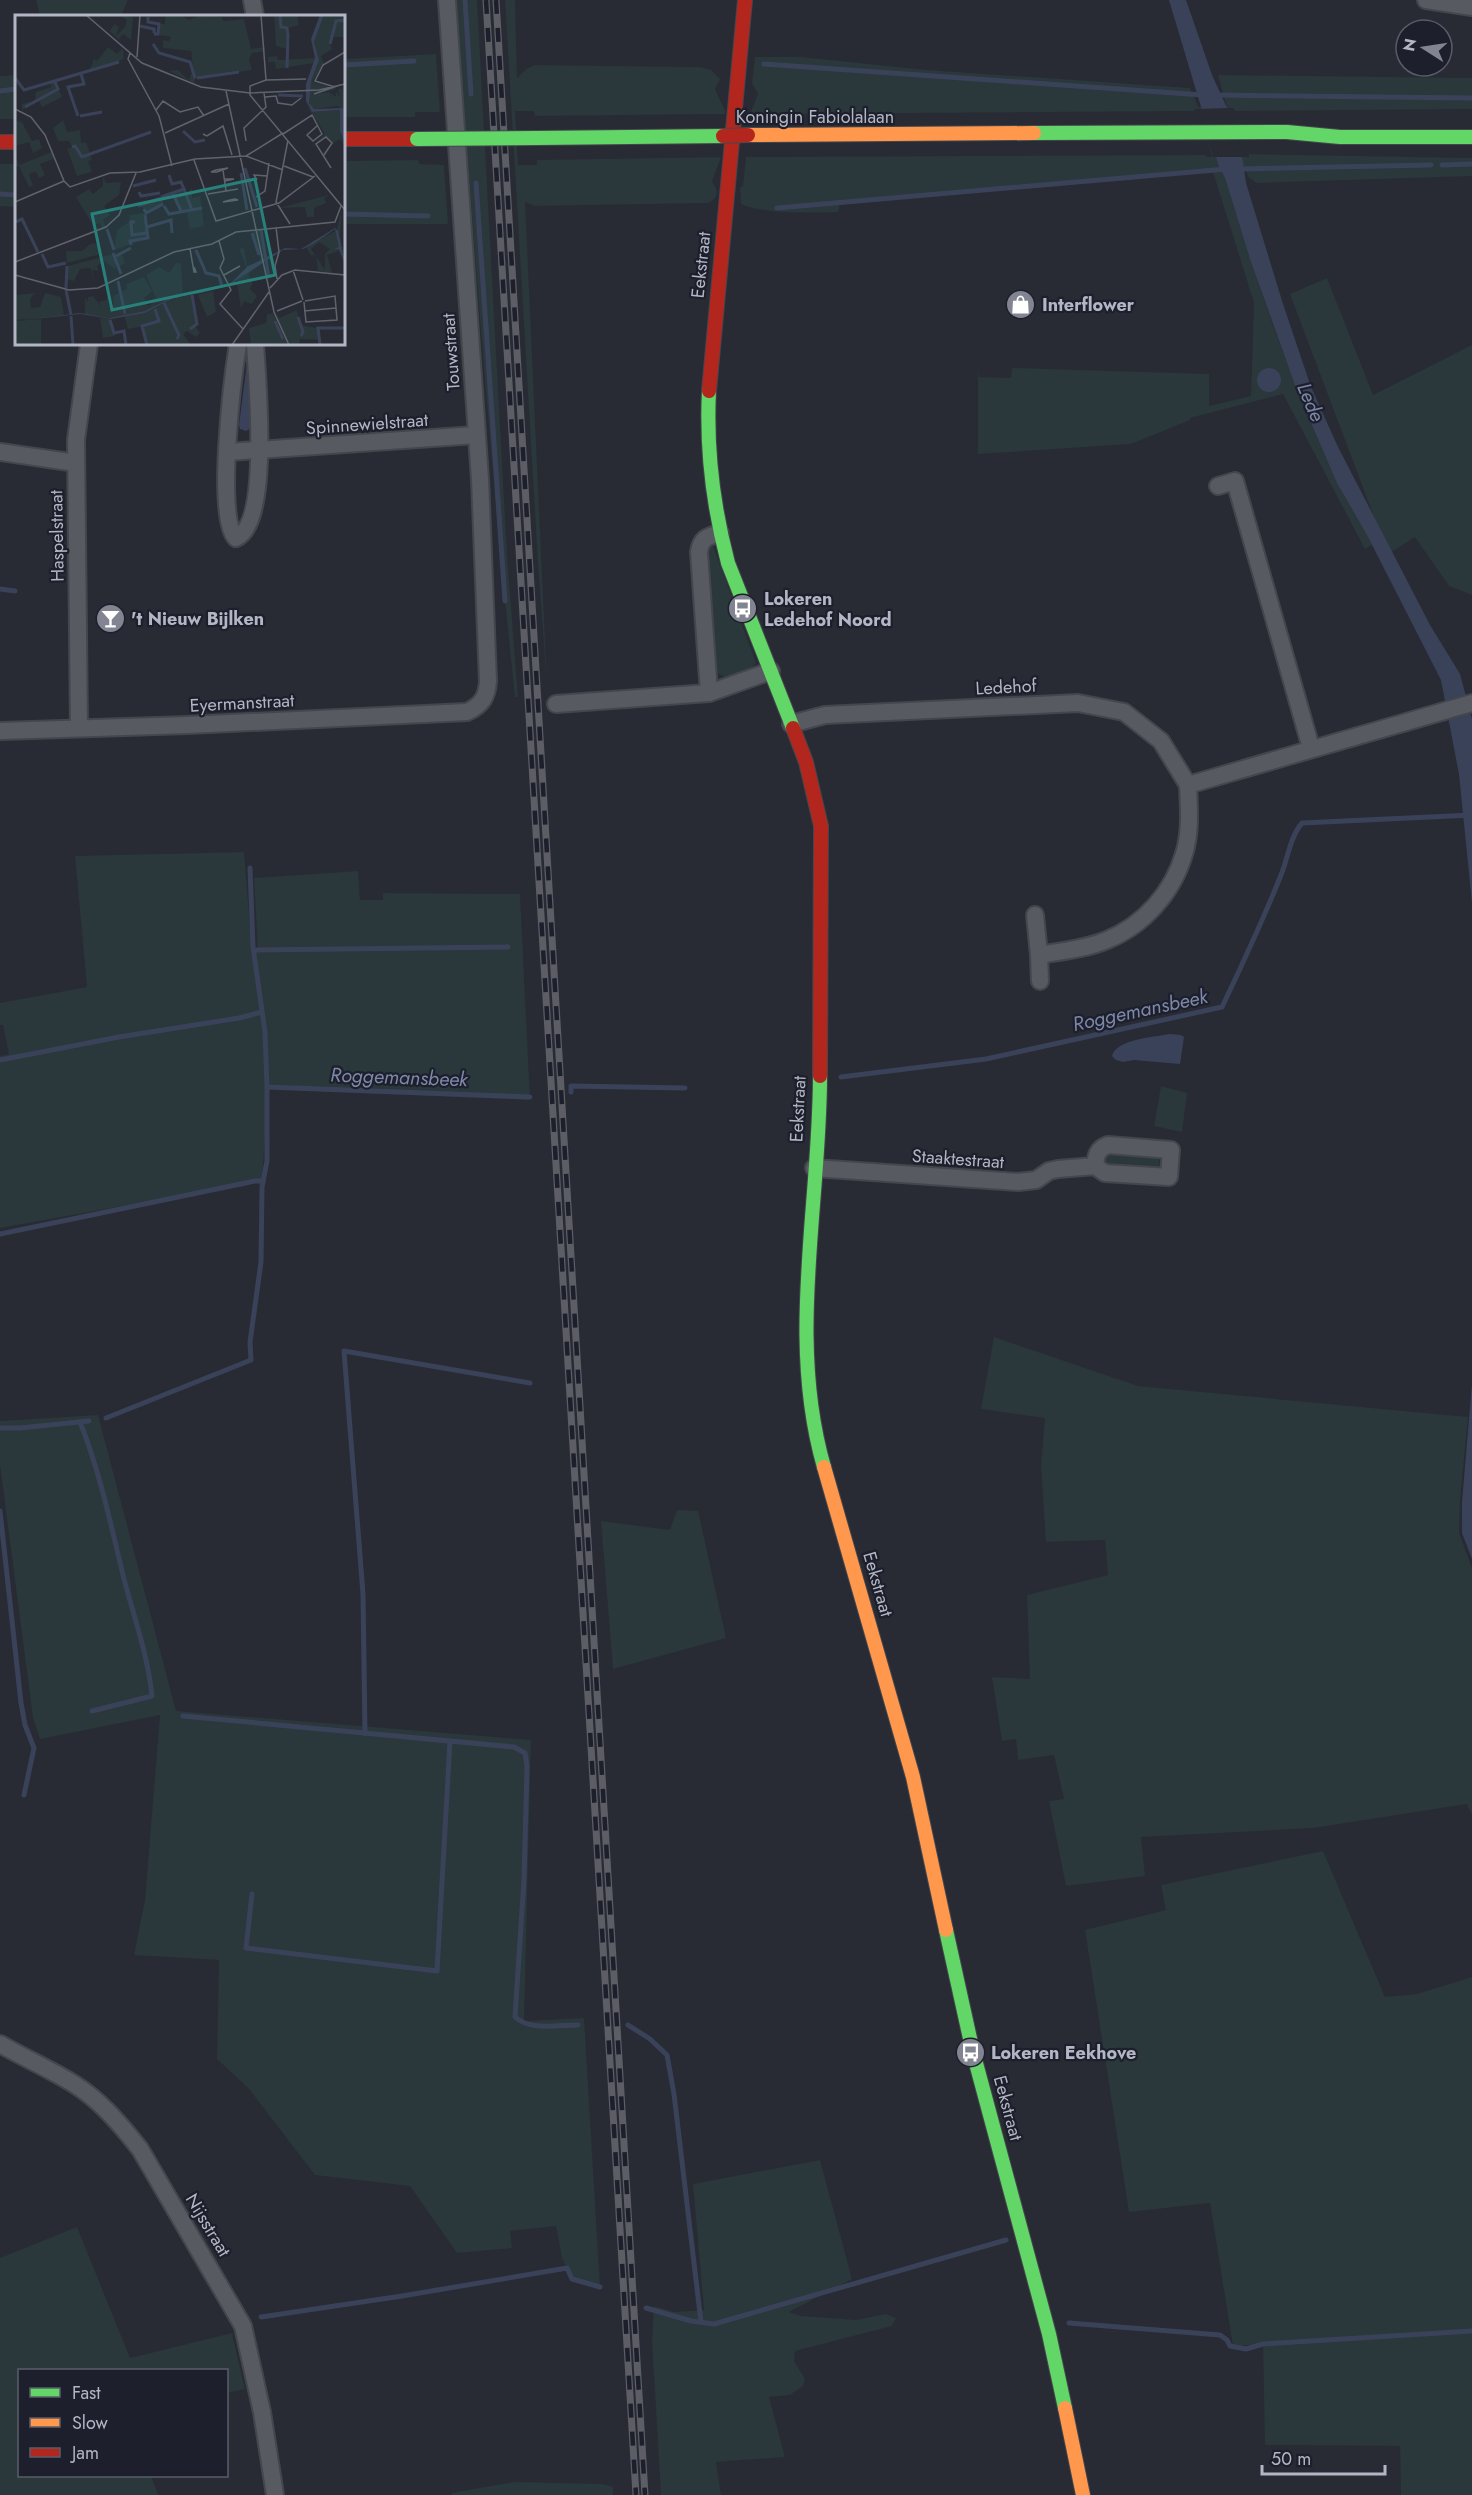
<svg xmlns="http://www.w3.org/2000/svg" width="1472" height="2495" font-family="Jost,sans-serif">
<rect width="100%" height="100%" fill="#282b33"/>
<!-- green -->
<g fill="#2a373b">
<polygon points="36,0 128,0 121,16 40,16"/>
<path d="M456 0H477L507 555 518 697H515C490 465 473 233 456 0Z"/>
<path d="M505 0H515L517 78 526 69 535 65 701 67 711 70 720 79 715 89 725 111V114L535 116 534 111H515L518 165H537V160L721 157 712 182C719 190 719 198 708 203L535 206 525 202 547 685 538 563Z"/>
<polygon points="436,54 440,112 415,112 415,117 344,117 344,59"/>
<path d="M755 57H801L927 70 1190 88 1199 108 1201 106 1219 167 1225 178C1256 281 1291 383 1337 481 1347 503 1361 523 1372 545L1365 549 1283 394 1190 418V420L1131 444 978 454V369L979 377 1011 378 1012 368 1209 374V406L1251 396 1254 303 1213 172 840 204 838 212C813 213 762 214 741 204L740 187H743L746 157 1206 155 1207 157H1212L1199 109H1194L1195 111 750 114 758 94 752 83Z"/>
<polygon points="16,75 16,119 0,119 0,76"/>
<polygon points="1218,75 1472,78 1472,109 1235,111 1233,108 1227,108"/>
<polygon points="1249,154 1472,158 1472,176 1257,183 1249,178 1240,157 1249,157"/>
<polygon points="418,160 419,164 444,165 448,224 344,224 344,161"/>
<polygon points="0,164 16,164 16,207 0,206"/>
<polygon points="1327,278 1373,395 1472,345 1472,595 1449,586 1415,537 1388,554 1290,294"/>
<polygon points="713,546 756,663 751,668 726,678 716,672 713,666 706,556 708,548"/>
<polygon points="244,852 252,953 258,949 254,878 358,871 360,900 383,900 383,893 520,894 530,1100 268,1089 262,1181 0,1228 0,1056 9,1054 3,1025 0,1025 0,1003 87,987 75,856"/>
<polygon points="1161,1086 1187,1093 1182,1132 1154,1126"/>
<polygon points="1103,1153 1158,1155 1160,1165 1156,1170 1105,1167"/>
<polygon points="994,1337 1138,1386 1468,1417 1460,1500 1459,1533 1472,1568 1472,1815 1467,1804 1313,1828 1141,1837 1145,1876 1066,1886 1049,1801 1064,1799 1054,1755 1018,1760 1016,1739 1002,1741 992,1677 1030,1679 1027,1595 1108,1575 1105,1540 1046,1542 1041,1466 1045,1418 981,1409"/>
<polygon points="98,1415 176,1711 531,1740 524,2021 584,2018 600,2287 572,2279 562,2258 556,2226 510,2231 512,2248 457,2253 410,2186 315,2175 249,2089 217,2059 219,1960 134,1955 145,1900 160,1715 40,1739 33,1718 0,1465 0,1421"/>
<polygon points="677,1510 698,1511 726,1638 613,1669 601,1521 670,1530"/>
<polygon points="1323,1851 1385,1997 1417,1994 1472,1977 1472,2495 1401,2495 1400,2446 1265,2445 1263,2344 1233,2346 1210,2203 1129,2212 1085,1930 1166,1910 1161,1885"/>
<polygon points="820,2160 852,2279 789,2312 801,2316 856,2320 886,2314 896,2318 892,2326 795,2351 794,2361 805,2379 803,2386 790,2395 769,2397 785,2457 716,2462 721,2495 661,2495 652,2341 654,2306 674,2312 704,2310 693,2184"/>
<polygon points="77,2227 130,2358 232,2333 245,2389 227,2393 226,2370 20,2370 20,2476 151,2476 158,2495 0,2495 0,2258"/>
<polygon points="515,2482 603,2484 613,2487 613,2495 452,2495 452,2493"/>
</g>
<!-- water -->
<g fill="#3a425a">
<polygon points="1169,0 1186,0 1212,75 1227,108 1243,161 1246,183 1283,304 1311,387 1338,447 1430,625 1460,674 1472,719 1472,903 1459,774 1441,680 1368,537 1337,483 1296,388 1250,259 1225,178 1219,167"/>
<polygon points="249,358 253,427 246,431 240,429 239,425 247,363 244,360"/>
<circle cx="1269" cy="380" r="12"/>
<path d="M1170 1034 1181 1035 1184 1037 1180 1064 1134 1060 1123 1062 1116 1060 1112 1056C1116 1039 1155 1037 1170 1034Z"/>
<polygon points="1472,1384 1472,1559 1462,1533 1462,1502"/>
</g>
<!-- pier -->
<polygon fill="#282b33" points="1230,108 1244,157 1213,157 1198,109"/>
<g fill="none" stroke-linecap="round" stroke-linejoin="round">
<!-- stream -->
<g stroke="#3a425a" stroke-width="5">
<polyline points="465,0 471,94"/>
<polyline points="764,64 1203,95"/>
<polyline points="344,65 414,61"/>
<polyline points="0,91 16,89"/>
<polyline points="1216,95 1472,98"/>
<polyline points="1442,165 1472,164"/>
<polyline points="1239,169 1431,165"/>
<polyline points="476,183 505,601"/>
<polyline points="0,194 16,195"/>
<polyline points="777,208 1227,169"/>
<polyline points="344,214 428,216"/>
<polyline points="0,589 15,591"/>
<polyline points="254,950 508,947"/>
<polyline points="0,1060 119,1037 239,1018 262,1012"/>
<path d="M841 1077 986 1059 1222 1007C1243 963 1263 920 1281 875 1288 858 1290 837 1302 823L1472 815"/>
<polyline points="267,1087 530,1097"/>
<polyline points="571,1092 571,1086 685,1088"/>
<polyline points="0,1234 255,1181 263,1181"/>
<polyline points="106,1418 251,1360 250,1342 261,1262 262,1187 267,1161 267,1087 265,1032 253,947 250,868"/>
<path d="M80 1422C100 1472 111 1526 124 1579 134 1617 148 1656 152 1696L92 1711"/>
<polyline points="0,1428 20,1428 89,1421"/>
<polyline points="0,1511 21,1703 25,1725 34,1748 24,1795"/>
<path d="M183 1716 514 1747 525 1753 527 1766 524 1880 515 2017C530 2031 558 2025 578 2025"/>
<polyline points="365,1734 363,1594 344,1351 530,1383"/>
<polyline points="252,1894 246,1948 437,1971 450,1741"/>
<polyline points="628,2025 650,2039 667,2055 674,2094 701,2322"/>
<polyline points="646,2308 691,2321 714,2324 1006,2240"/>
<polyline points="261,2317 402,2296 567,2268 572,2279 600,2287"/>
<polyline points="1069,2323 1220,2335 1227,2340 1230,2346 1246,2349 1263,2344 1472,2331"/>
</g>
<defs>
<g id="street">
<polyline points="252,0 255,16"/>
<polyline points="1426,0 1472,7"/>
<path d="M238 344C233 375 215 519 236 538 271 523 257 378 255 344"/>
<polyline points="0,452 76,463"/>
<polyline points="228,452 476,435"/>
<polyline points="1218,486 1235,481 1311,748"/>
<path d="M709 693 699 552C701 538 707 537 720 533"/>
<polyline points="556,704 709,693 771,671"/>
<polyline points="791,724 825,715 1078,703 1124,712 1161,741 1188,785 1472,703"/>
<polyline points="79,728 76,440 89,344"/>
<path d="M0 731 188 725 467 712C482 705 487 697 488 681L480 479 447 0"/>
<polyline points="1035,915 1039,955"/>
<path d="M1040 981 1039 955C1061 951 1086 949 1107 940 1144 925 1173 892 1184 854 1191 832 1189 808 1188 785"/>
<path d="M814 1168 1018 1182 1036 1180 1049 1171 1058 1169 1095 1166 1105 1173 1169 1177 1171 1150 1108 1145C1097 1149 1096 1156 1095 1166"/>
<path d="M0 2044C24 2058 50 2069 74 2084 100 2100 121 2125 140 2149L243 2326 262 2412 275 2495"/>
</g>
<g id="fast">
<polyline points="1034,133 1287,132 1340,137 1472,137"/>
<polyline points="536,138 723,136"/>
<path d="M709 391C706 450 713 506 728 563L793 728"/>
<path d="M820 1076C820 1206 787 1339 824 1467"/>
<polyline points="946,1930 973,2052 1049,2334 1065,2408"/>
</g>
<g id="slow">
<polyline points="748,135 1034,133"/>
<polyline points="824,1467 913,1777 946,1930"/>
<polyline points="1065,2408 1083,2495"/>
</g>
<g id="jam">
<polyline points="344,139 417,139"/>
<polyline points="0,142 16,142"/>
<polyline points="709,391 745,0"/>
<polyline points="793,728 806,762 821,826 820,1076"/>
</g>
</defs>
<!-- street casing -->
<use href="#street" stroke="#44464d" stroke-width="20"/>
<!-- fast casing -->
<use href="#fast" stroke="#44464d" stroke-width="16"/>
<!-- slow casing -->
<use href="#slow" stroke="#44464d" stroke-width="16"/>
<!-- jam casing -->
<use href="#jam" stroke="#44464d" stroke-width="16"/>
<!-- street -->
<use href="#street" stroke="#585a62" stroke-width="16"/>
<!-- fast -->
<use href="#fast" stroke="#63d668" stroke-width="14"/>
<!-- slow -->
<use href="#slow" stroke="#ff974d" stroke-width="14"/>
<!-- jam -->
<use href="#jam" stroke="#b3261e" stroke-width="14"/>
<defs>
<g id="rail">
<polyline points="486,0 636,2495"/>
<polyline points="496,0 645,2495"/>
</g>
</defs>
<!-- rail casing -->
<use href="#rail" stroke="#5d5e65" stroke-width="7"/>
<!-- rail -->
<use href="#rail" stroke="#1d202c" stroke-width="4.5" stroke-dasharray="14" stroke-linecap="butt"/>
<defs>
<polyline id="fast-bridge" points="417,139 536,138"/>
<polyline id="jam-bridge" points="723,136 748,135"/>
</defs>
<!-- fast-bridge casing -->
<use href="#fast-bridge" stroke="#464850" stroke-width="16" stroke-linecap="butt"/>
<!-- jam-bridge casing -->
<use href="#jam-bridge" stroke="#464850" stroke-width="16" stroke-linecap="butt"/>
<!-- fast-bridge -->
<use href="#fast-bridge" stroke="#63d668" stroke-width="14"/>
<!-- jam-bridge -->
<use href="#jam-bridge" stroke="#b3261e" stroke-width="14"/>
</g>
<!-- icons -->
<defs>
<symbol id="shop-disc" viewBox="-11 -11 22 22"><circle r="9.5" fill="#828591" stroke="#1d202c"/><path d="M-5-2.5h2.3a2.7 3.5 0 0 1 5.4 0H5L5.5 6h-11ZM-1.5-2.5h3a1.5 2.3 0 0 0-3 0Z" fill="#fff"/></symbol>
<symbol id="bus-disc" viewBox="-11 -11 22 22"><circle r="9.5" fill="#828591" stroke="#1d202c"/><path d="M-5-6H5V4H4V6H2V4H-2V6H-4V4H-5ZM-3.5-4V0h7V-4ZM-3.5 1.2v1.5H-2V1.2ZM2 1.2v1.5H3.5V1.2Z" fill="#fff"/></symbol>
<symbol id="bar-disc" viewBox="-11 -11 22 22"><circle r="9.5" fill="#828591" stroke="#1d202c"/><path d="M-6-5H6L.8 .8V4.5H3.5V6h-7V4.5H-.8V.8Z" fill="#fff"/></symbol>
</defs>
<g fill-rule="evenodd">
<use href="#shop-disc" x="1004" y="288" width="33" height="33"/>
<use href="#bus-disc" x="726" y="592" width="33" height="33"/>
<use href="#bar-disc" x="94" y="602" width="33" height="33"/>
<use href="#bus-disc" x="954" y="2036" width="33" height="33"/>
</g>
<g text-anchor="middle" stroke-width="4.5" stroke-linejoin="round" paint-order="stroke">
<!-- street labels -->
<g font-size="18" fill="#b3b6c4" stroke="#1d202c">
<text x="815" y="123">Koningin Fabiolalaan</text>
<text transform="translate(701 265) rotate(-84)" y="6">Eekstraat</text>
<text transform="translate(451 352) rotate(-94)" y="6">Touwstraat</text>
<text transform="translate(367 424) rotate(-4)" y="6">Spinnewielstraat</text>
<text transform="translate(57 536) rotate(-91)" y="6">Haspelstraat</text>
<text transform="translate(1006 687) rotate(-3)" y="6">Ledehof</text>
<text transform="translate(242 703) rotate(-3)" y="6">Eyermanstraat</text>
<text transform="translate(798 1109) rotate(-87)" y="6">Eekstraat</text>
<text transform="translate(958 1159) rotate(4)" y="6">Staaktestraat</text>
<text transform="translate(878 1584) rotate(74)" y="6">Eekstraat</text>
<text transform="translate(1008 2108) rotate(75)" y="6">Eekstraat</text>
<text transform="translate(208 2225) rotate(59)" y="6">Nijsstraat</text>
</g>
<!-- poi labels -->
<g font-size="18" font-weight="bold" fill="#b3b6c4" stroke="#1d202c" text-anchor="start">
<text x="1042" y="311">Interflower</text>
<text x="764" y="605">Lokeren<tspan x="764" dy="21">Ledehof Noord</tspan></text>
<text x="131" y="625">'t Nieuw Bijlken</text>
<text x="991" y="2059">Lokeren Eekhove</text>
</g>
<!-- water labels -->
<g font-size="20" font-style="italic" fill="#7e88a9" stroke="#1d202c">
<text transform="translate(1311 402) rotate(67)" y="7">Lede</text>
<text transform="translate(1140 1010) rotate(-12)" y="7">Roggemansbeek</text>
<text transform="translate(399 1077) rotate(2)" y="7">Roggemansbeek</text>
</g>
</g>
<!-- overview -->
<g transform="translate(15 15)">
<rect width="330" height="330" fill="#282b33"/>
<path d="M104 0 118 2 116 25 108 19 104 23 107 27 92 14 95 16 99 9 104 12 101 21 110 12 112 5ZM165 0 174 5 186 0 207 2 208 6 229 4 236 34 250 32V36L237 38 234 44 237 55 181 63 179 68 154 56 163 55 174 65 178 53 176 36 148 33V25L154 26 156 22 144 20 145 9H150V1ZM259 0H282L284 10 272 13 267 12 265 5 266 13 272 14V34L261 31ZM309 0H330V26L328 22H319L315 29 317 34 306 41 309 49 297 67 322 74 295 80 314 77 318 84 315 77 321 82V76L325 83 323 75 327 73 330 79V123V98L323 91 298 94 294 88V73L296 66 304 45 299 27ZM93 32 102 39 108 33 109 44 74 56 79 44 82 46ZM262 41 263 45 300 43 299 48 261 54 260 47H253V42ZM40 66 47 82 27 92 24 86 7 95V89L20 86 21 77 36 72 35 67ZM292 91 298 97 325 95V116L330 131 325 124 317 129 311 121 292 136 310 119ZM48 105 52 117 65 115 66 128 71 127 77 145 73 146 77 157 62 161 52 134 57 132 54 126H43L38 113ZM1 106 7 107 17 126 24 124 27 133 18 138 14 127 0 131ZM37 137 39 144 25 149 30 160 24 163 21 157 14 159 18 171 14 172 4 151 0 152V139L4 150ZM88 161 91 168 106 167 104 180 89 191 95 200 88 205 91 212 87 213 85 208 78 210 61 182 74 174 78 179 88 171ZM177 173V183L185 181 189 211 175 214 172 197 166 198 158 178 169 174 171 179ZM314 180 309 183 311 188 299 193V202H292L290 192 264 193ZM147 183 149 190 131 200 133 223 99 235 102 215 115 206 114 200 130 198 127 191ZM327 193 325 220 330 249 324 236 312 240 317 258 303 256 301 240H296L291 232 322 215ZM304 227 315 234 310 239V255L296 234ZM247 214 251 243 225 261 239 253 233 260 238 266 235 274 242 281 237 289 229 286 226 293 222 269 223 261 232 254 224 234 229 233 232 251 246 246 237 215ZM83 228 86 239 52 248 51 236H67L75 229ZM98 239 99 242 107 240 110 248 103 252 100 249 101 255 88 245 82 252 84 256 77 255 79 266 75 253 65 254 59 266 52 264 53 251ZM161 248H166L168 280 132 296 98 303 70 299V283L73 286V282L78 281 86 291 84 287 92 285V276L94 291 99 290 98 281 112 274 111 269 129 262 137 276 129 283 133 291 142 285 131 260 144 252 154 258ZM198 276 201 297 192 302 183 280ZM0 277 2 280 20 278 15 284 16 293 25 292 30 278 46 282 49 301 0 305ZM177 280 183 309 180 311 185 318 181 322 172 316 168 319 176 330H132L128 311 113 314 109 300 130 298 160 283ZM282 295 285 310 302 313 305 325 285 324 284 330H275L267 316 261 297 264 303ZM258 298 273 330H236L234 313 251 308 252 299ZM85 303 96 304 100 321 88 323ZM26 304V330H0V306Z" fill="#2a373b" fill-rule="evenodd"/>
<path d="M305 0H309L299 27 304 45 296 66 294 88 299 94 329 93 330 129 325 116V95L297 97 291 86V69L300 43 296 24ZM320 213 323 216 330 248 324 234H319L324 232 320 214 300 228 288 234 268 235 214 270 187 278 160 282 130 298 96 304 65 299 0 306 65 298 95 303 130 296 160 281 216 268 232 252 270 233 286 234Z" fill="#3a425a"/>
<path fill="none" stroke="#3a425a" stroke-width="3" d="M265 0 266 12 272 13 273 20 272 53M133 2V7L144 9 143 19H139M125 11 139 14V18M138 29 144 38 175 47 180 63M315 29 321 6 330 5M0 63 9 75 104 47M182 63 224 57M263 80 288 81M10 92 43 74 40 67M63 101 53 72 69 69 66 59M65 101 87 97M168 116 180 127 190 125M57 132 60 131 67 142 136 117M230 153 242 192M226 158 232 195M118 171 141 165M169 174 177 195M124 177 126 181 145 178M158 179 166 196M146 182 169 174 166 167 157 169 154 160M123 191 146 183M149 191 154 199 187 193M129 194 131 198 148 189M0 207 7 204 23 237M120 207H116L117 220 132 218M132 212 156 205 157 218M92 214 99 235M246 215 254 263M237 218 244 240M116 230 115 226 133 223 130 200M181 235 191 258 204 261 207 271M98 238 106 259M27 239 33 252 51 248M99 242 116 233M103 266 110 299M51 273 52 251M51 275 56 300M149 288 164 320 162 324M56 301 58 330M283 302 288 317 286 321M95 305 99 318 109 316 111 330M260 306 268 324M175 314 182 309 177 280M132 330 127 311 144 306 140 294M305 330 303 313H330"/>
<path fill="none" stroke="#60636d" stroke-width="1.5" d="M71 0 127 48 186 72 235 78 304 75 330 69M246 0 251 65M115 38 113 44 144 101 157 151M122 42 125 0M291 64 251 65 235 71V80L330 195M320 72 300 66 308 50 330 37M211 76 259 297 274 330M299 79 325 70M250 82 261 81 263 88 277 90 286 83M0 94 16 102 30 120 49 166 55 172 95 158 125 157 180 144 231 141 268 118M141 95 148 86 165 97 183 92 189 101M150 118 214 89M188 119 192 121 208 111 217 140M268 119 297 100 307 119 298 126 292 120 302 111M273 125 261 187 275 209M231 126 229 113 251 92 249 78M309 140 317 128 311 122 301 129 316 153M231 141 268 155M179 145 201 206 264 188 300 161M269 151 298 162M213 153 202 157H196L201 155ZM208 155 211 176M210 164H219L210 166M242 165 239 160 252 161M193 179 223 174M241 182 250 176 254 148M215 185 220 184 223 185 208 187ZM0 187 49 166M261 212 264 237 260 251 262 264M204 226 209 244 205 253 216 275 205 289 228 314M175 234 179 257H181L179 252M0 247 91 212 104 200 121 158M278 255 288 285M0 260 54 275 83 273 159 237 197 229 221 217 320 207 326 191M209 260 225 251M255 273 267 260 280 255 330 260M289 287 291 307 322 305 320 281 290 286M262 296 287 286M289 296 321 293M217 330 254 277"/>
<path fill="#28807b" fill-opacity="0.15" stroke="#28807b" stroke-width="3" d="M240 164 260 260 97 295 77 199Z"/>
<rect width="330" height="330" fill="none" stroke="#b3b6c4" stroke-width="3"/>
</g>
<!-- legend -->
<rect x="18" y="2369" width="210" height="108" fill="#1d202c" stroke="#595c69" stroke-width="1.5"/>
<rect x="30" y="2388" width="30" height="9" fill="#63d668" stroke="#595c69" stroke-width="1.5"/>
<text x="72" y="2399" font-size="18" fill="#b3b6c4">Fast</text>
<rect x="30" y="2418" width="30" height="9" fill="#ff974d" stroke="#595c69" stroke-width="1.5"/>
<text x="72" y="2429" font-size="18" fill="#b3b6c4">Slow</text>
<rect x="30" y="2448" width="30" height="9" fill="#b3261e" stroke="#595c69" stroke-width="1.5"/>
<text x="72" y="2459" font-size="18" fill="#b3b6c4">Jam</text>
<!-- north arrow -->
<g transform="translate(1424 48) rotate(282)"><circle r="28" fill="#1d202c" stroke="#595c69" stroke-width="1.5"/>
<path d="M0-4.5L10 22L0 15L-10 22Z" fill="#828591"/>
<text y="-9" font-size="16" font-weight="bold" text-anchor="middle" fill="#b3b6c4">N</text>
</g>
<!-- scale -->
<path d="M1262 2465v9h123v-9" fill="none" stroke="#b3b6c4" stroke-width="3"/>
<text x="1271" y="2465" font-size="18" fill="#b3b6c4" stroke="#1d202c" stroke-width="4.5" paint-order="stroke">50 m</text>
</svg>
